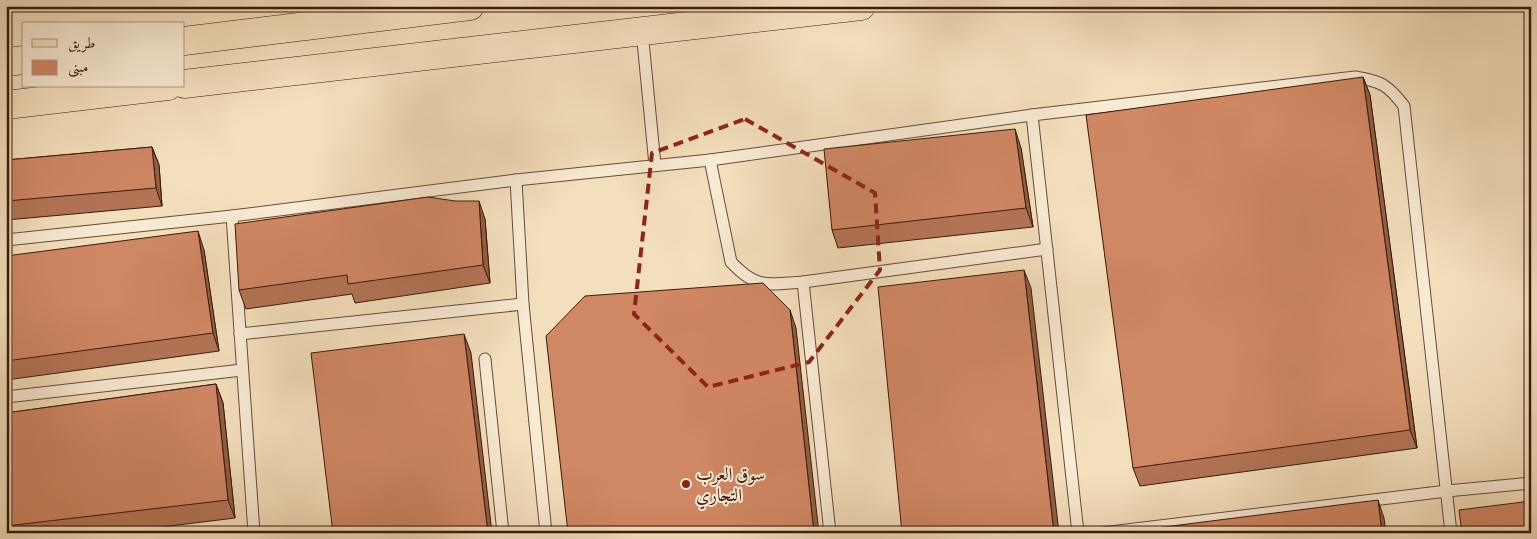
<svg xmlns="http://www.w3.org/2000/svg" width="1537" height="539" font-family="Alegreya,Amiri,serif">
<rect width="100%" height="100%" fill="#f4dfbc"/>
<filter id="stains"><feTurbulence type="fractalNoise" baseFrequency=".004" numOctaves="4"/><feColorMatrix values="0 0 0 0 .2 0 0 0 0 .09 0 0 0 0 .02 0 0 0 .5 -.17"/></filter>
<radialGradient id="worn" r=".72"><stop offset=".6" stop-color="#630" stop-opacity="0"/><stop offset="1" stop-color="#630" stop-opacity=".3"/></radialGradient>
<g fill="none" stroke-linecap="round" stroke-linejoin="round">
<defs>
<g id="service">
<polyline points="642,31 655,165"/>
<polyline points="1032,115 1078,533"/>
<path d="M710 160 731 262C757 290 768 284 803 282L1047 249"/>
<polyline points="516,180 523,304 546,533"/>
<polyline points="232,216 254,533"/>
<path d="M6 240 232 216 516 180 710 160 1032 115 1355 77C1381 81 1388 85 1404 106L1451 533"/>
<polyline points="803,282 830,533"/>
<polyline points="240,334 523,304"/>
<polyline points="485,359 503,533"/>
<polyline points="6,397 242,370"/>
<polyline points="1102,533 1447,491 1531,483"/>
</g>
<g id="primary">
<polyline points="184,41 470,6"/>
<polyline points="6,62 24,60"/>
<polyline points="184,84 861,6"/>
<polyline points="6,105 168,86"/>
</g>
</defs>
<!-- service casing -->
<use href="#service" stroke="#684b38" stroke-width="13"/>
<!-- primary casing -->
<use href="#primary" stroke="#391a0c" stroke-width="29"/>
<!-- service -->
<use href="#service" stroke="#f8ead3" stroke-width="11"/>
<!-- primary -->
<use href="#primary" stroke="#f4dfbc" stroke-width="28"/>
</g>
<!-- wall -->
<g fill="#b37455" stroke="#391a0c">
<polygon points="1363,77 1370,95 1417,448 1140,486 1133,468"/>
<polygon points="152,147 159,165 162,206 6,220 6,160"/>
<polygon points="1021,148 1033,227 838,248 832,230"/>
<polygon points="485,219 490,283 355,303 352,294 246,309 239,290"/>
<polygon points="204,250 219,351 6,380 6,256"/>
<polygon points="216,384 223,403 235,518 112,533 6,533 6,413"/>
</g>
<!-- shaded-wall -->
<g fill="#925e45" stroke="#391a0c">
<polygon points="1363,77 1370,95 1417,448 1410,430"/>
<polygon points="1015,129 1021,148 1033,227 1026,208"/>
<polygon points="152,147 159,165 162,206 156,188"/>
<polygon points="479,201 485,219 490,283 483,265"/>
<polygon points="198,231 204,250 219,351 213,333"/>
<polygon points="1024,270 1031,288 1059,533 1054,533"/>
<polygon points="790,310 796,328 819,533 814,533"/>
<polygon points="464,334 471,353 492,533 488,533"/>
<polygon points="216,384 223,403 235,518 228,500"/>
<polygon points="1378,500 1384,518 1386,533 1382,533"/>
</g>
<!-- building -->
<g fill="#d08763" stroke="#391a0c">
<polygon points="1363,77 1410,430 1133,468 1086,115"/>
<polygon points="1015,129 1026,208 832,230 824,149"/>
<polygon points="152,147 156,188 6,201 6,160"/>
<polygon points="428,197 455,201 479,201 483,265 348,284 347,275 239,290 235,224"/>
<polygon points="198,231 213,333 6,361 6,256"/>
<polygon points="1024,270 1054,533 902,533 878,287"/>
<polygon points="763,283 790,310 814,533 568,533 546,336 585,296"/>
<polygon points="464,334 488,533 333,533 311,353"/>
<polygon points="216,384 228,500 6,526 6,413"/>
<polygon points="1378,500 1382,533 1116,533"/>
<polygon points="1531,501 1531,533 1462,533 1459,510"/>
</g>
<!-- marked area -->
<path fill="none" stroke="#8f2418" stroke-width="4" stroke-dasharray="10 6" stroke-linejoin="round" d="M745 119 875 193 880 270 809 362 708 387 634 314 652 153Z"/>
<!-- markers -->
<circle fill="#8f2418" stroke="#f8ead3" stroke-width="2" cx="686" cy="484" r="5"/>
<g text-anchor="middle" stroke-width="4" stroke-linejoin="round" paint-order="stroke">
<!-- poi labels -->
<g font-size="18" fill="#391a0c" stroke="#f8ead3" text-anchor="start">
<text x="696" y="480">سوق العرب<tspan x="696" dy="21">التجاري</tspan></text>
</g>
</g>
<!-- margin -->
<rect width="1537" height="539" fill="none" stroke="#f4dfbc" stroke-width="25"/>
<rect x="8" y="8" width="1522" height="524" fill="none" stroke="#391a0c" stroke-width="2.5"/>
<rect x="12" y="12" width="1512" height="514" fill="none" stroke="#391a0c"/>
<!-- legend -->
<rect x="22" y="22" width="162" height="65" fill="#f8ead3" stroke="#ac9783"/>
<rect x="32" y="39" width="25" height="8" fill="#f4dfbc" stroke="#ac9783"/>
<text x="68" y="48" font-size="15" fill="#391a0c">طريق</text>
<rect x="32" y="60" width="25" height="15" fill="#d08763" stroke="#ac9783"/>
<text x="68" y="72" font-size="15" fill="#391a0c">مبنى</text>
<rect width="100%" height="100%" filter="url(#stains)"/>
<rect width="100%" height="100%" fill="url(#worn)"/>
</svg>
